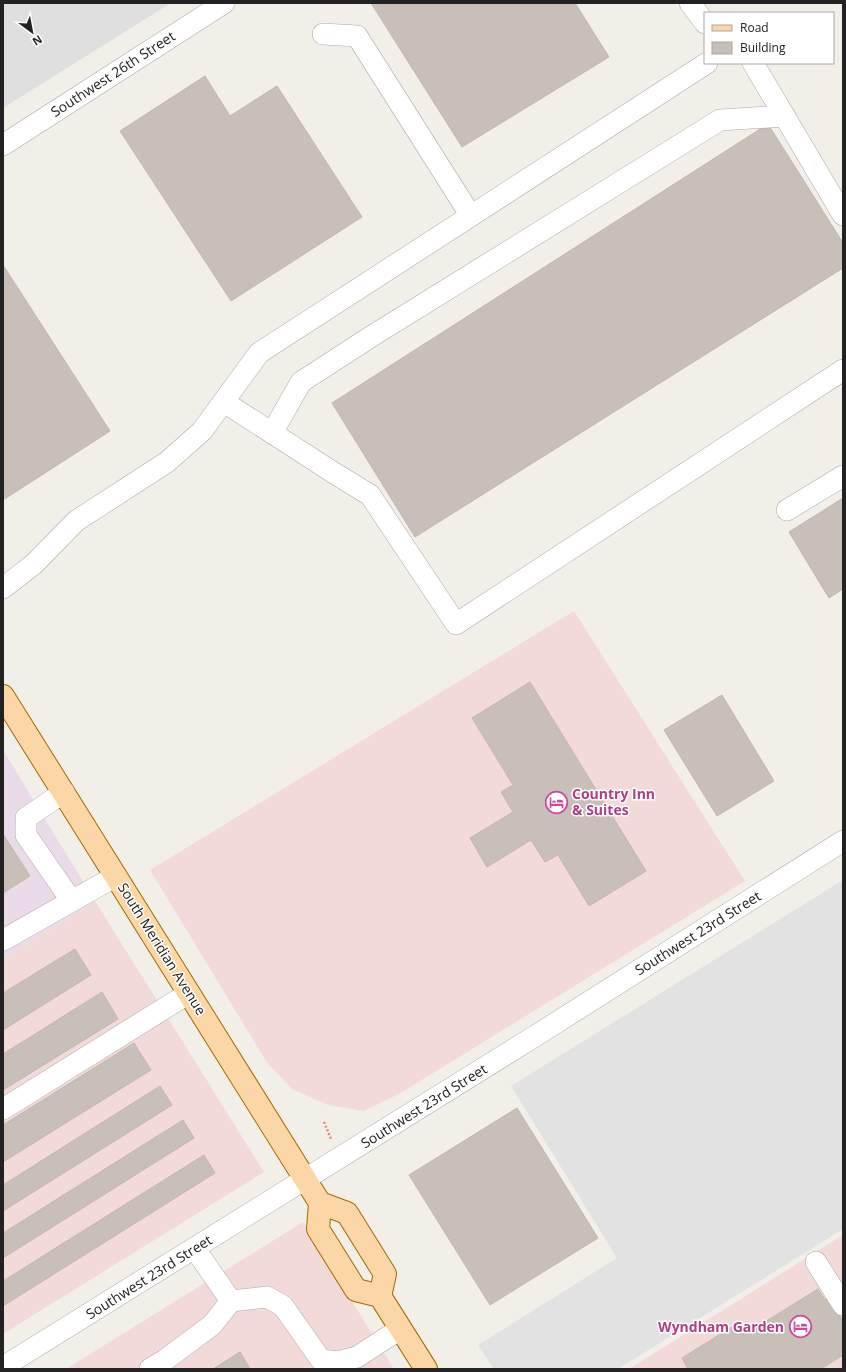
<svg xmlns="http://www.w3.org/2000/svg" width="846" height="1372" font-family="'Open Sans',sans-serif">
<rect width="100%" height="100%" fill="#f2efe9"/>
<!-- residential -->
<polygon fill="#e0dfdf" points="3,3 171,3 3,108"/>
<!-- commercial -->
<g fill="#f2dad9">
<polygon points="574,611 745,881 399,1094 364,1111 328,1105 292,1089 268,1064 150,870"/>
<polygon points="95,901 264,1172 3,1334 3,959"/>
<polygon points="303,1222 394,1369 66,1369"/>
<polygon points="843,1235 843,1369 629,1369"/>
</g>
<!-- industrial -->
<polygon fill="#ebdbe8" points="3,750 95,901 3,959"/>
<!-- parking -->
<polygon fill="#e2e2e2" points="843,880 843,1229 618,1369 494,1369 478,1345 617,1258 511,1086"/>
<!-- building -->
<g fill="#c7bfb8" stroke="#c4b6ab">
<polygon points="371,3 575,3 609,57 462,147"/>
<polygon points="205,76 230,116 277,86 362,217 231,301 120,131"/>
<polygon points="768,124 843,243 843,268 415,537 332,403"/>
<polygon points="3,265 110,431 3,500"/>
<polygon points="843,498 843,589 829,598 789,532"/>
<polygon points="530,682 646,871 589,906 558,855 545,862 531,840 487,867 470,838 513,812 501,792 513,785 472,718"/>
<polygon points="722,695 774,781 717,816 664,730"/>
<polygon points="3,834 30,876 3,893"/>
<polygon points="75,949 91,975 3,1030 3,993"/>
<polygon points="102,992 118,1019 3,1090 3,1054"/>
<polygon points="134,1043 151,1070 3,1162 3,1125"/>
<polygon points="160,1086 172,1105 3,1211 3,1185"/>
<polygon points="517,1108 598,1238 490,1305 409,1175"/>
<polygon points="183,1120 194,1138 3,1258 3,1233"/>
<polygon points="204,1155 215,1173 3,1306 3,1281"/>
<polygon points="818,1289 825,1300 829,1298 843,1321 843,1355 821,1369 688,1369 682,1358 740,1322 747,1333"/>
<polygon points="240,1352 250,1369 213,1369"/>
</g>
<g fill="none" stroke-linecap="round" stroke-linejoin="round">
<defs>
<g id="minor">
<polyline points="690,3 705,23"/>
<polyline points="323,34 357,36 471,216"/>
<polyline points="753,63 843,215"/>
<polyline points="3,145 224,3"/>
<polyline points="224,402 334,473 370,495 456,624 843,370"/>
<polyline points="272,433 301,382 372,336 720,120 785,116"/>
<polyline points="787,510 843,476"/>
<polyline points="3,588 34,564 76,521 167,462 202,431 259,353 707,63"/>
<polyline points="64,792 26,818 26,835 71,900"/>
<polyline points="3,940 116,876"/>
<polyline points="3,1109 189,993"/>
<polyline points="195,1249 231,1301 267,1297 283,1306 321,1360 338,1362 357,1357 400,1329"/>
<polyline points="816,1262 843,1305"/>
<polyline points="3,1367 532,1038 843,841"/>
<polyline points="150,1369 165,1360 212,1325 231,1301"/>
</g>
<g id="major">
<polyline points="3,696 320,1203 318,1229 356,1290 380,1296 426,1369"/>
<polyline points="320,1203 347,1213 385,1274 380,1296"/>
</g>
</defs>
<!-- minor casing -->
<use href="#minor" stroke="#a9a9a9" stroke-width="22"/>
<!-- major casing -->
<use href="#major" stroke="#a06b00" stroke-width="24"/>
<!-- path -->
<polyline stroke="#fa8072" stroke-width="2.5" stroke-dasharray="2 2" stroke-linecap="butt" points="324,1122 331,1139"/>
<!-- minor -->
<use href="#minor" stroke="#fff" stroke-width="21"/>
<!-- major -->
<use href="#major" stroke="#fcd6a4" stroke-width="22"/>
</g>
<!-- icons -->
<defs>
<symbol id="hotel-ring" viewBox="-11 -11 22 22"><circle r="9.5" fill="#fff" stroke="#d1479c" stroke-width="1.5"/><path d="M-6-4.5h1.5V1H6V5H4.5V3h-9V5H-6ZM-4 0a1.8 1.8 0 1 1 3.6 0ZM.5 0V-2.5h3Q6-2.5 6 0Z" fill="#d1479c"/></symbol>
</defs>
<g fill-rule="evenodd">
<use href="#hotel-ring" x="544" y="790" width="25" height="25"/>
<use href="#hotel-ring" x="788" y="1314" width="25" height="25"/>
</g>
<g text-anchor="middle" stroke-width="3" stroke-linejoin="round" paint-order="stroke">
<!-- street labels -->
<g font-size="14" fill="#222" stroke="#fff">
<text transform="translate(113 74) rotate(-33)" y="5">Southwest 26th Street</text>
<text transform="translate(698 933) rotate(-32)" y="5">Southwest 23rd Street</text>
<text transform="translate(162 949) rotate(58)" y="5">South Meridian Avenue</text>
<text transform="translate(424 1106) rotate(-32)" y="5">Southwest 23rd Street</text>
<text transform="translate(149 1277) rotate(-32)" y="5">Southwest 23rd Street</text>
</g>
<!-- hotel labels -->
<g font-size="14" font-weight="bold" fill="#b23c85" stroke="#fff" text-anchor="start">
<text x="572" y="799">Country Inn<tspan x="572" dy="16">&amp; Suites</tspan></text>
<text x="784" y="1332" text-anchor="end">Wyndham Garden</text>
</g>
</g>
<!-- border -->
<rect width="846" height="1372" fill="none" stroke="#222222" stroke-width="8"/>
<!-- legend -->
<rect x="704" y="12" width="130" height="52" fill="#ffffff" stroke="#a7a7a7"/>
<rect x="712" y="25" width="20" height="6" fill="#fcd6a4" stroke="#a7a7a7"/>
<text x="740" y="32" font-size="12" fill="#222222">Road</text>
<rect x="712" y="42" width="20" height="12" fill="#c7bfb8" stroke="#a7a7a7"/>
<text x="740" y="52" font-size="12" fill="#222222">Building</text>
<!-- north arrow -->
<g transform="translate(32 32) rotate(148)" stroke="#ffffff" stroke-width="3" paint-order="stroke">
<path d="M0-3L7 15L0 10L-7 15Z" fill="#222222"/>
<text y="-6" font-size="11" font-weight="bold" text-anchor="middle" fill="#222222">N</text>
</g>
</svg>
